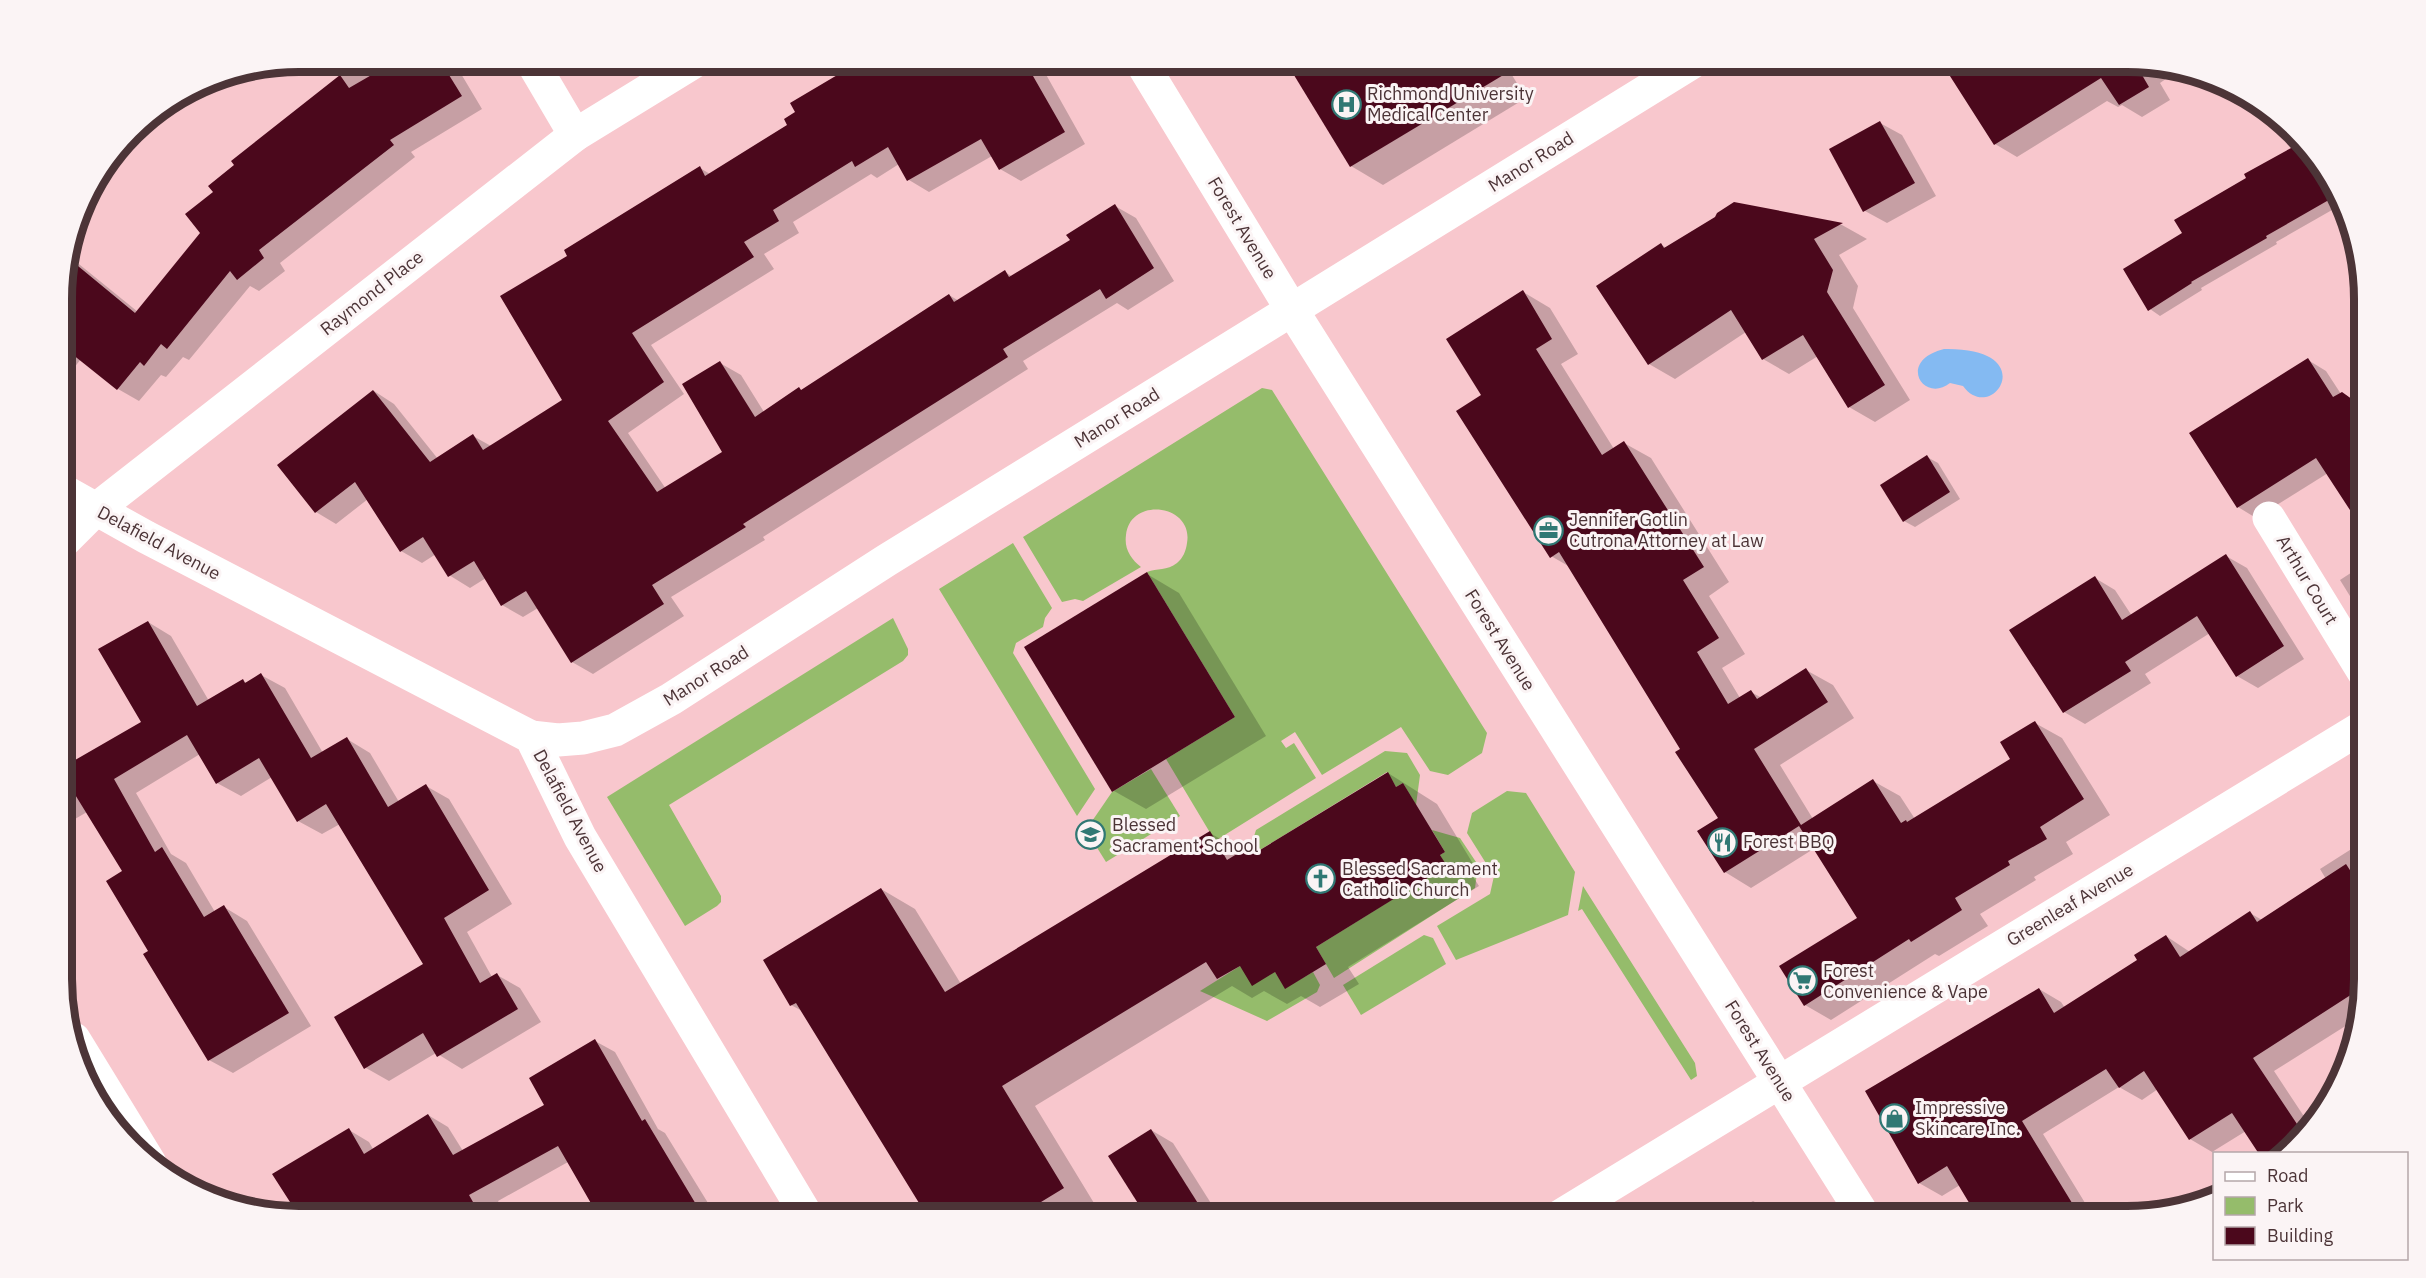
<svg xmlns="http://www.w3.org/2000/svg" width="2426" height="1278" font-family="'IBM Plex Sans',sans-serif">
<rect width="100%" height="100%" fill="#f8c7cd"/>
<!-- green -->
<g fill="#95bc6b">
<path d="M1262 388 1272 390 1487 733 1482 753 1448 775 1430 771 1401 727 1322 775 1295 732 1281 741 1286 748 1294 743 1316 778 1215 841 1166 759 1235 717 1147 572C1157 568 1167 571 1177 563 1183 558 1186 551 1187 543 1194 504 1130 496 1126 535 1124 549 1131 559 1141 567L1083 601 1075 599 1062 602 1023 537Z"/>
<polygon points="1013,543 1052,608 1045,618 1043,627 1016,643 1013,653 1095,789 1077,816 939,589"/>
<polygon points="893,618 908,649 908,655 903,661 669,805 721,896 721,902 717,906 685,926 607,797"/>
<polygon points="1385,751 1407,753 1420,775 1416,805 1403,783 1396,787 1387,772 1255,853 1251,846 1256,830"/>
<polygon points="1151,769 1180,816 1106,862 1086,830 1112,792"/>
<polygon points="1507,791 1526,793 1575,872 1568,915 1456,960 1437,926 1490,894 1494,876 1467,833 1472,813"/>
<polygon points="1432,830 1460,838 1478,865 1475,888 1334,978 1316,947 1446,866 1440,855 1445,852"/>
<polygon points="1583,886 1695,1063 1697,1076 1691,1080 1582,909 1578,911"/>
<polygon points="1424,935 1433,938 1446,964 1361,1015 1343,985"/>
<polygon points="1240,966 1275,972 1285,988 1313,972 1320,985 1317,992 1267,1021 1200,991"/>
</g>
<!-- water -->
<path fill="#84baf2" d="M1944 349C2044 347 1992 426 1963 386L1950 383C1924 404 1896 361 1944 349Z"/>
<!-- shadow -->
<g fill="#0003">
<polygon points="359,62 454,62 482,109 411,152 415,157 280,263 285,271 259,291 250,286 189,360 183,357 166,377 161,375 139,401 118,389 81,359 73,369 62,362 62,283 69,256 138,312 202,233 215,192 237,165 233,161"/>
<polygon points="858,62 1039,62 1085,144 1021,181 1000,169 992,156 929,192 909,180 899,164 877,178 871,174 793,222 799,233 764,254 774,269 651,345 684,394 628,433 666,489 725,453 720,363 741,375 764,412 802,391 949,295 959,301 1005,272 1013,277 1072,241 1115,206 1136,218 1174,281 1128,310 1117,303 1023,361 1028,369 763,537 765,540 671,597 684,616 593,674 572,662 538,608 523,617 502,605 486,578 470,588 449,575 436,554 422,563 401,551 368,499 336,524 316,512 374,391 394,404 438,459 473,436 491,446 564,400 569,256 700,168 710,174 789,126 841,75 840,73"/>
<polygon points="1288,62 1504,62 1526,98 1383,185 1351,166"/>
<polygon points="1955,62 2127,62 2171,72 2173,74 2160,83 2170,100 2142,117 2122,105 2118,107 2107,101 2017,157 1995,144 1946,67"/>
<polygon points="1880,123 1902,135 1936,196 1887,223 1865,211"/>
<polygon points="2302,143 2319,161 2328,176 2339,206 2276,242 2277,244 2201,288 2202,290 2160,316 2150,309 2248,178"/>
<polygon points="1734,204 1842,225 1867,239 1839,255 1858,286 1853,308 1910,400 1875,422 1849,407 1818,356 1789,374 1763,359 1746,332 1675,379 1649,364 1661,245 1667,248 1717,218"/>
<polygon points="1523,292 1550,308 1578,354 1561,364 1614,449 1624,443 1651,458 1729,582 1709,596 1745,654 1722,668 1740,698 1751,692 1762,698 1806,670 1833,685 1854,718 1780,765 1813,819 1873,781 1900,796 1915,819 2012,760 2035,723 2062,738 2110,815 2066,842 2073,854 2034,877 2036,880 1980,914 1988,926 1939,956 1935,954 1831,1020 1805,1005 1859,918 1815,848 1751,888 1725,872 1720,819 1682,749 1570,567 1551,556 1483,396"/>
<polygon points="2308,360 2326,371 2341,394 2363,406 2363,528 2328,473 2256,518 2238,507"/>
<polygon points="1927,457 1938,463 1960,499 1915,527 1904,521"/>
<polygon points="2226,556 2247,568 2304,659 2258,688 2237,676 2210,633 2145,674 2151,683 2085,724 2064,712 2095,578 2115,590 2132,616"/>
<polygon points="2363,565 2363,617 2340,580"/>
<polygon points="1147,574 1179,593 1266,736 1146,809 1114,791"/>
<polygon points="148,622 171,636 209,701 243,681 247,683 261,675 285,688 323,753 347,739 370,753 399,802 426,786 449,799 512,904 467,932 492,977 497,975 520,988 541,1022 462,1069 436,1053 389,1081 366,1068 425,965 340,824 322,834 298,821 272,777 241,796 217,783 200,754 136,793 171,854 186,863 215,912 224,907 247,921 311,1026 233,1073 209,1060 150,951 124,872 87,812 63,826 63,761 68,766 143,722"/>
<polygon points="1388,773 1437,804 1478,872 1472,875 1479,886 1348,967 1359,984 1320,1007 1301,996 1287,1004 1264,991 1252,998 1232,986 1035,1106 1097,1208 1083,1216 920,1216 926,1213 804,1012 791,1005 881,889 915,909 961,984 1210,833 1243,852 1251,847 1259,852"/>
<polygon points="2364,841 2364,980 2355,1020 2274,1071 2311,1127 2305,1136 2285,1154 2246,1131 2212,1152 2190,1139 2158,1089 2142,1100 2119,1087 2043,1134 2093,1216 1979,1216 1960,1185 1942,1196 1919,1183 2039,989 2061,1002 2065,1008 2139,960 2166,936 2190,952 2250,913 2262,920 2326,879 2320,869"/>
<polygon points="595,1041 615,1052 658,1129 665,1133 716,1216 600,1216 568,1162 498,1201 506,1216 299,1216 274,1175 349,1130 369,1142 373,1149 428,1115 448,1127 463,1151 546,1105"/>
<polygon points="1151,1130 1173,1143 1219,1216 1148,1216 1110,1156"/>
<polygon points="1753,1201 1780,1216 1727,1216"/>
</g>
<!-- building -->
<g fill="#4b081c">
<polygon points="394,62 441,62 462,96 390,140 394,145 259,250 264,258 237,280 230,271 167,349 161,344 144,366 140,362 117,390 62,346 62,285 78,266 135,313 200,233 185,214 213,192 208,186 234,165 231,161 340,75 349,88"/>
<polygon points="831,62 1025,62 1065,132 999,170 981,139 907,181 888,147 855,167 852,161 773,210 779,221 744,242 754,257 632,333 664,382 608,421 657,492 722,452 682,384 720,361 755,417 799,387 801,390 949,294 954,302 1005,270 1009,277 1070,240 1066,235 1115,204 1154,268 1106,299 1100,289 1003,349 1008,357 743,524 746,527 652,585 664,604 571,663 526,591 501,606 474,561 448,577 423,537 400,552 355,482 315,513 277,465 373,390 430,462 473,434 483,450 562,400 500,296 567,256 564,250 700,166 705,176 787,125 784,119 795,112 790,103 839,74"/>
<polygon points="1286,62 1525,62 1350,167"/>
<polygon points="1941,62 2127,62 2135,63 2149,87 2119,105 2101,78 1994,145"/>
<polygon points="1880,121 1915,183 1863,212 1829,149"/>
<polygon points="2302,142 2334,197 2266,236 2267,238 2191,282 2192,283 2148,311 2123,269 2182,233 2174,220 2246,178 2244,174"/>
<polygon points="1734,202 1843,223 1814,239 1833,270 1827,292 1885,385 1848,408 1803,335 1762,360 1731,310 1648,365 1596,286 1661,243 1664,248 1715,217 1717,213"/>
<polygon points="1523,290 1552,339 1536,349 1602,455 1624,441 1704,567 1683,580 1719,638 1697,652 1728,704 1751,690 1757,699 1806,668 1828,702 1754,749 1801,825 1873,779 1901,823 1906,820 1907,822 2010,759 2000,742 2035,721 2084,799 2040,827 2047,839 2008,861 2010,865 1955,898 1962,910 1911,942 1909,939 1804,1006 1779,966 1857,918 1799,826 1724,873 1697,831 1718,818 1675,752 1680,749 1559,552 1550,558 1456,411 1481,395 1446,339"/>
<polygon points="2308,358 2333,397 2342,392 2363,407 2363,530 2316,458 2237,508 2189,433"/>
<polygon points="1927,455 1950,492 1903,522 1880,485"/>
<polygon points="2226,554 2284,646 2236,677 2197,616 2125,662 2131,671 2063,713 2009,630 2095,576 2122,620"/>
<polygon points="1147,572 1235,717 1112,792 1024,647"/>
<polygon points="148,621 197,706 243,679 245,683 261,673 311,758 347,737 388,807 426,784 489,890 444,918 480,983 497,973 518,1009 437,1057 423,1033 364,1069 334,1017 423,964 326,804 297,822 259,758 216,784 187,735 114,779 155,852 162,847 204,917 224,905 289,1013 208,1061 143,954 148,951 106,881 122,871 63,775 63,767 141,722 98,649"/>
<polygon points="1388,772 1396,787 1403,783 1445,852 1440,855 1447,866 1316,947 1326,964 1285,989 1275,972 1252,986 1240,966 1217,979 1206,962 1002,1086 1064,1188 1018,1216 927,1216 796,1003 790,1006 763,960 881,888 945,992 1210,831 1227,860 1250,846 1255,853"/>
<polygon points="2346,864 2364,892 2363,987 2253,1058 2305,1136 2285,1154 2259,1154 2232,1113 2189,1140 2144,1071 2119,1088 2106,1069 2022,1121 2080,1216 1977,1216 1947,1166 1918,1184 1865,1091 2039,988 2054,1013 2137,960 2134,955 2166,935 2180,957 2250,911 2257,922"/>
<polygon points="595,1039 642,1121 645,1119 703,1216 604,1216 596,1212 558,1146 469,1195 481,1216 299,1216 272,1174 349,1128 364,1154 428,1114 453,1155 544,1105 529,1078"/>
<polygon points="1151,1129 1206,1216 1146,1216 1108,1156"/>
</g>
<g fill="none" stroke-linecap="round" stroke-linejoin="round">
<!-- minor -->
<g stroke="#fff" stroke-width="33">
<polyline points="532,62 575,135"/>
<polyline points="62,490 146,537 531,737 580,837 807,1216"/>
<polyline points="2269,518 2364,673"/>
<polyline points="63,542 95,510 575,135 694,62"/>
<polyline points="531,737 558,740 583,738 615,730 671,699 887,560 1693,62"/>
<polyline points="74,1039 150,1163"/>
<polyline points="1560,1216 2364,726"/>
</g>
<!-- major -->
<polyline stroke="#fff" stroke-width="33" points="1141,62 1292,310 1864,1216"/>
</g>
<!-- icons -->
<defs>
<symbol id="hospital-ring" viewBox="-11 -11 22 22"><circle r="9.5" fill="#fbf4f5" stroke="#307874" stroke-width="1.5"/><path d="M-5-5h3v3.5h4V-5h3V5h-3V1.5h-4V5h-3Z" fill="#307874"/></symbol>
<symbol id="office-ring" viewBox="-11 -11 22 22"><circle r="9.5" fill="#fbf4f5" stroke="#307874" stroke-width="1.5"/><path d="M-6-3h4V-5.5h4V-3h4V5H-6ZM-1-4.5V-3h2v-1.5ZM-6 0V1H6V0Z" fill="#307874"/></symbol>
<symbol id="school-ring" viewBox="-11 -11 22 22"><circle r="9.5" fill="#fbf4f5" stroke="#307874" stroke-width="1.5"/><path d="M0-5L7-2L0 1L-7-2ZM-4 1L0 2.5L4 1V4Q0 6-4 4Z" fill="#307874"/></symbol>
<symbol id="restaurant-ring" viewBox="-11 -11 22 22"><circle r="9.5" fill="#fbf4f5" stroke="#307874" stroke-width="1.5"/><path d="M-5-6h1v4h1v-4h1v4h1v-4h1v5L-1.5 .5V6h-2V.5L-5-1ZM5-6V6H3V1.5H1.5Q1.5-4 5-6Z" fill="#307874"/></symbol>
<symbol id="church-ring" viewBox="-11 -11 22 22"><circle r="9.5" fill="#fbf4f5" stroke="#307874" stroke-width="1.5"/><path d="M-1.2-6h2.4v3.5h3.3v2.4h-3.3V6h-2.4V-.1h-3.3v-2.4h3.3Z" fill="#307874"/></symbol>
<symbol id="supermarket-ring" viewBox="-11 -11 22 22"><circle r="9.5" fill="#fbf4f5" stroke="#307874" stroke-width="1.5"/><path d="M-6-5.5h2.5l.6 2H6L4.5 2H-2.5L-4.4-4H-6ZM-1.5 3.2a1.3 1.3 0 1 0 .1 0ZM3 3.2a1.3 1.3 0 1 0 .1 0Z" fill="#307874"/></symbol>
<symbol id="shop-ring" viewBox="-11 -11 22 22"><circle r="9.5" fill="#fbf4f5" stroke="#307874" stroke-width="1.5"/><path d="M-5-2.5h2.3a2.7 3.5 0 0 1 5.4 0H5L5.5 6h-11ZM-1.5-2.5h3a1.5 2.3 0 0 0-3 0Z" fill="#307874"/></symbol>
</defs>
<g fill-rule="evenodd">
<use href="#hospital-ring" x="1330" y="88" width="33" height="33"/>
<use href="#office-ring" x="1532" y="514" width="33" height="33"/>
<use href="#school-ring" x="1074" y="818" width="33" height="33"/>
<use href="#restaurant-ring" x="1706" y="826" width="33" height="33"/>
<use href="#church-ring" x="1304" y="862" width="33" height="33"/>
<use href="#supermarket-ring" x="1786" y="964" width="33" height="33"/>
<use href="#shop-ring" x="1878" y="1102" width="33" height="33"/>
</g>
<g text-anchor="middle" stroke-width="6" stroke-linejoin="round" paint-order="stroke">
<!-- poi labels -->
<g font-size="18" fill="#4c3437" stroke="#fbf4f5" text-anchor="start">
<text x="1367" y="100">Richmond University<tspan x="1367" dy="21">Medical Center</tspan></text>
<text x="1569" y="526">Jennifer Gotlin<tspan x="1569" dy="21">Cutrona Attorney at Law</tspan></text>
<text x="1112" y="831">Blessed<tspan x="1112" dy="21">Sacrament School</tspan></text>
<text x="1743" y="848">Forest BBQ</text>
<text x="1342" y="875">Blessed Sacrament<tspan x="1342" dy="21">Catholic Church</tspan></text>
<text x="1823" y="977">Forest<tspan x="1823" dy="21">Convenience &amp; Vape</tspan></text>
<text x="1915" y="1114">Impressive<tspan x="1915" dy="21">Skincare Inc.</tspan></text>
</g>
<!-- street labels -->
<g font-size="18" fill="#4c3437" stroke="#fbf4f5">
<text transform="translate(1531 162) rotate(-32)" y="6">Manor Road</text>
<text transform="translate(1242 228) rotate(59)" y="6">Forest Avenue</text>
<text transform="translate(372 293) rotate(-38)" y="6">Raymond Place</text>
<text transform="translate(1117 418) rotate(-32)" y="6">Manor Road</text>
<text transform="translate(159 543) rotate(28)" y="6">Delafield Avenue</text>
<text transform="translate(2307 580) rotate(59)" y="6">Arthur Court</text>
<text transform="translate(1500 640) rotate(58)" y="6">Forest Avenue</text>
<text transform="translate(706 676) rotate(-32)" y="6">Manor Road</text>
<text transform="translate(570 811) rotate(62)" y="6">Delafield Avenue</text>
<text transform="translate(2070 905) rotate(-31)" y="6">Greenleaf Avenue</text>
<text transform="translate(1760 1051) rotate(58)" y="6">Forest Avenue</text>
</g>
</g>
<!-- crop -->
<path d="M0 0H2426V1278H0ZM299 72H2127A227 227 0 0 1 2354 299V979A227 227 0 0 1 2127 1206H299A227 227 0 0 1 72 979V299A227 227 0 0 1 299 72Z" fill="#fbf4f5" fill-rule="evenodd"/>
<path fill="none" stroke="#4c3437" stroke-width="8" d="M299 72H2127A227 227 0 0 1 2354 299V979A227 227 0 0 1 2127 1206H299A227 227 0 0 1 72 979V299A227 227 0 0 1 299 72Z"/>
<!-- legend -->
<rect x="2213" y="1152" width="195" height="108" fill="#fbf4f5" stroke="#b5a7a9" stroke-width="1.5"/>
<rect x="2225" y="1172" width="30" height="9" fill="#ffffff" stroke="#b5a7a9" stroke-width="1.5"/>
<text x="2267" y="1182" font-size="18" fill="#4c3437">Road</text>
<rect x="2225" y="1197" width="30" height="18" fill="#95bc6b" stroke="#b5a7a9" stroke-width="1.5"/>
<text x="2267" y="1212" font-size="18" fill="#4c3437">Park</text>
<rect x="2225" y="1227" width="30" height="18" fill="#4b081c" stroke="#b5a7a9" stroke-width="1.5"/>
<text x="2267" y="1242" font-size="18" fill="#4c3437">Building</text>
</svg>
